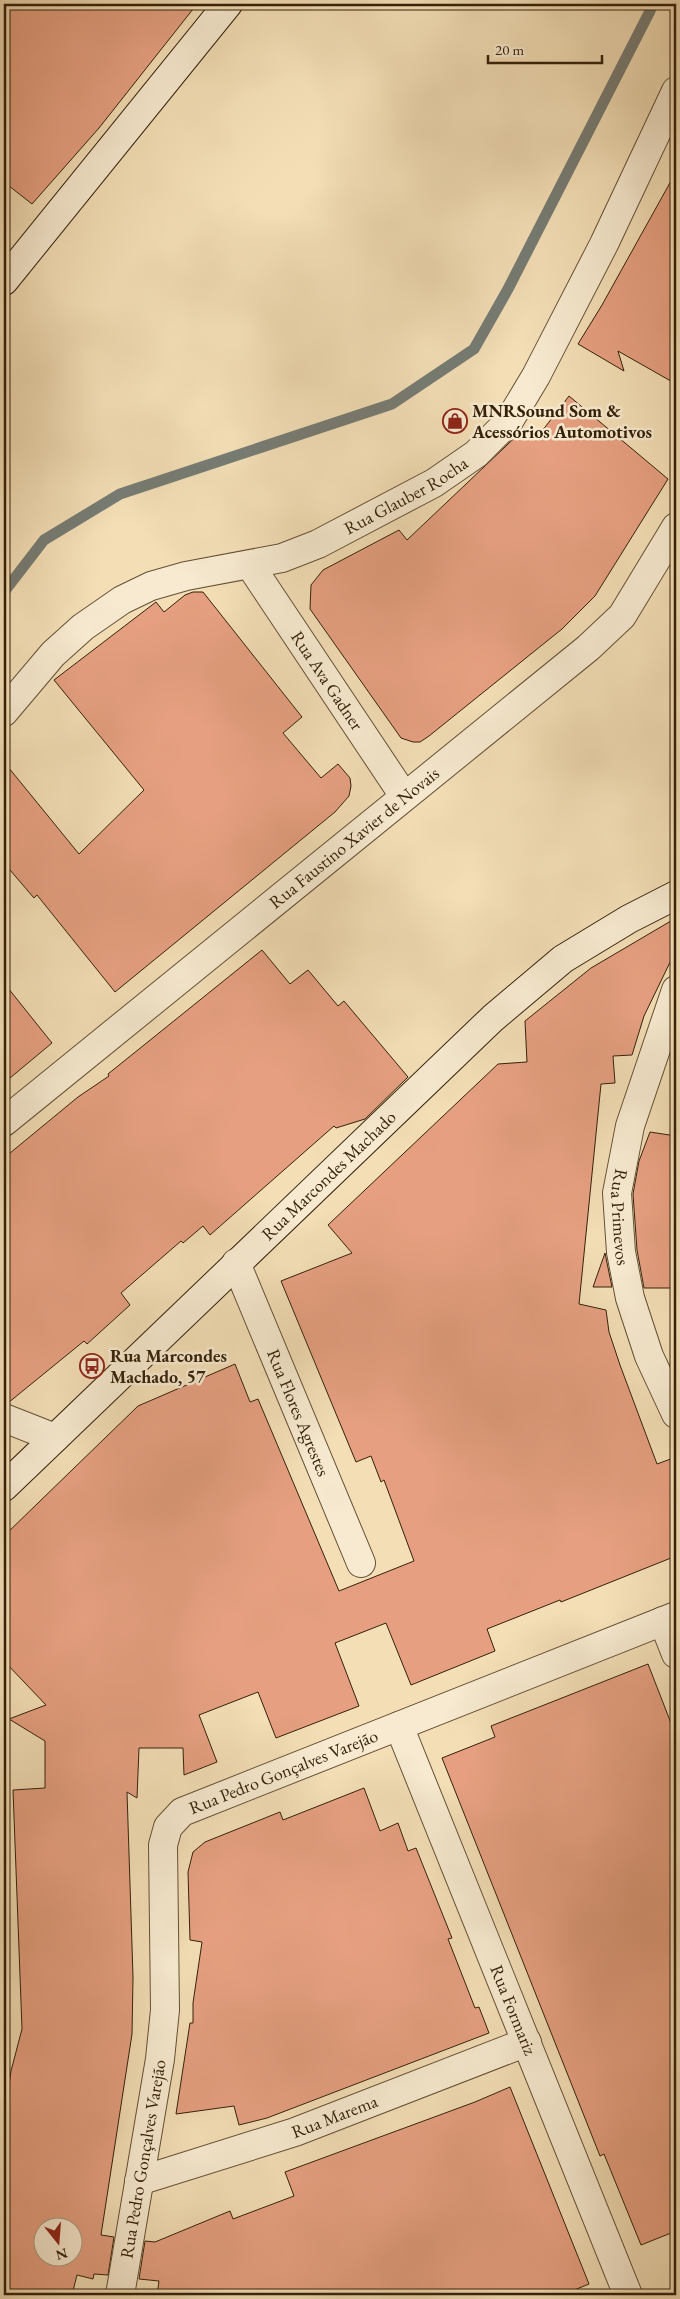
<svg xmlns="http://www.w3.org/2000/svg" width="680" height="2299" font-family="'EB Garamond',serif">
<rect width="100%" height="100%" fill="#f3deb6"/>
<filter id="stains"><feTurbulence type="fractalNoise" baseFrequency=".004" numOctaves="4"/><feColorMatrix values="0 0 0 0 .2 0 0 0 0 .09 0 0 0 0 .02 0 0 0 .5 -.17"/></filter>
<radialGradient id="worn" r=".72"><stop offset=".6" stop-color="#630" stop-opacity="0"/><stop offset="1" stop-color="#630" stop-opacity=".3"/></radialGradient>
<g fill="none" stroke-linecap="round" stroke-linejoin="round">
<!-- stream -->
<polyline stroke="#767c74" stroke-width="11" points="4,592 44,540 120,494 392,404 474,349 508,289 650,11 652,4"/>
</g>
<!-- building -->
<g fill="#e6a081" stroke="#34210a" fill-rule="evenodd">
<polygon points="4,4 197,4 99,128 32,204 4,182"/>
<polygon points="676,172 676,384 618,351 624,371 578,344 602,305"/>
<polygon points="569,396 668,479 595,596 562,629 429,736 420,742 413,742 401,738 310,609 311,585 323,570 399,530 407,540 525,428 539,435"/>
<polygon points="193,592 203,592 302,717 283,733 321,778 338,764 350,778 351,786 349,796 335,812 115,992 37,895 34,898 4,863 4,762 79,854 144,790 54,680 156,602 164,612 185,595"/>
<path d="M676 918V950L644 1016 632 1055 613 1056 615 1083 601 1084 579 1304 606 1310 609 1332 620 1365 657 1464 676 1457V1556L561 1602 560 1600 487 1629 495 1651 411 1685 386 1623 335 1643 359 1706 276 1738 258 1692 199 1715 217 1762 184 1775 183 1748H139L137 1798 127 1792 133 1977 132 2034 101 2235 114 2237 108 2275 94 2274 93 2279 77 2275 72 2295H4V2120L11 2071 22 2029 13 1790 45 1788V1741L9 1719 46 1705 4 1661V1536L138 1406 235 1364 250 1402 258 1399 339 1591 414 1561 384 1480 381 1482 371 1456 356 1462 281 1281 352 1253 328 1225 498 1064 527 1062 525 1021 591 968ZM42 2226H72V2256H42Z"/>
<polygon points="262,950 290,984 308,970 338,1006 344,1001 408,1077 365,1119 336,1128 334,1126 210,1235 203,1226 183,1243 181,1241 121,1293 130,1305 119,1315 87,1344 84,1341 8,1403 4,1403 4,1158 78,1097 109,1076 108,1074"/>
<polygon points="4,983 52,1043 4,1083"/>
<polygon points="650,1132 676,1136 676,1288 644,1288 637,1250 633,1194 639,1161"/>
<polygon points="605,1253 612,1287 593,1287"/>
<polygon points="648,1664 676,1736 676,2231 641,2245 604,2154 600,2156 442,1758 495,1737 491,1726"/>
<polygon points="364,1788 380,1831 398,1823 408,1851 416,1848 452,1938 448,1939 475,2008 479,2007 489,2033 267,2118 239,2125 234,2106 176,2114 190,2023 193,2023 193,2003 202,1942 190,1940 188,1872 193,1852 205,1842 280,1812 283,1820"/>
<polygon points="510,2087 589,2284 562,2295 157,2295 159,2281 139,2279 145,2241 155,2242 230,2211 233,2219 294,2196 285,2172 475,2102"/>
</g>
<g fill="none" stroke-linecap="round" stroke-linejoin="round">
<defs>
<g id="street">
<path id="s1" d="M250 565 404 796"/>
<path id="s2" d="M4 712 53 654 83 627 122 600 151 586 186 576 282 558 318 544 434 483 476 454 509 421 536 376 604 244 676 91"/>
<path id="s3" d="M676 990 630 1126 617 1193 621 1252 630 1298 649 1356 676 1414"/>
<path id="s4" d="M4 1122 588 648 622 616 676 527"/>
<path id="s5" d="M236 1263 361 1563"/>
<polyline points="4,1418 55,1438"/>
<polyline points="663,1621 676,1654"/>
<path id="s6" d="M399 1726 628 2295"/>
<path id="s7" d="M139 2181 295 2132 527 2042"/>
<path id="s8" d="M120 2295 160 2059 165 2010 163 1845 168 1827 182 1812 676 1616"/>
</g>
<g id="secondary">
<polyline points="4,281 228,4"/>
<path id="s9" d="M4 1487 493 1018 563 959 629 919 676 895"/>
</g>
</defs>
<!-- street casing -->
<use href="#street" stroke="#645035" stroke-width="30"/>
<!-- secondary casing -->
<use href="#secondary" stroke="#34210a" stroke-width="30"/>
<!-- street -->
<use href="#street" stroke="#f7ead0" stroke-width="28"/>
<!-- secondary -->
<use href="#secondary" stroke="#f7ead0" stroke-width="28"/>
</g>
<!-- icons -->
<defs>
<symbol id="shop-ring" viewBox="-11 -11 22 22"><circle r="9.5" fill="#f7ead0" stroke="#8f2418" stroke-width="1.5"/><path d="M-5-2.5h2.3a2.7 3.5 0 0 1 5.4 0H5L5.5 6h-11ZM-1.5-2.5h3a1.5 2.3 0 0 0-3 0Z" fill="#8f2418"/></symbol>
<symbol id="bus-ring" viewBox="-11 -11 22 22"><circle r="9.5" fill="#f7ead0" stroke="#8f2418" stroke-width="1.5"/><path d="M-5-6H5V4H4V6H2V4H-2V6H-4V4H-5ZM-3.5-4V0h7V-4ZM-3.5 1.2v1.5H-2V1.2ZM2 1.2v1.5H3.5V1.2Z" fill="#8f2418"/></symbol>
</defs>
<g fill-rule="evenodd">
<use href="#shop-ring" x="441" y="407" width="28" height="28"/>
<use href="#bus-ring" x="78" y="1352" width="28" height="28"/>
</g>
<g text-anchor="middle" stroke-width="5" stroke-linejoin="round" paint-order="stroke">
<!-- poi labels -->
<g font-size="18" font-weight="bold" fill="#34210a" stroke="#f7ead0" text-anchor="start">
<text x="472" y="417">MNRSound Som &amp;<tspan x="472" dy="21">Acessórios Automotivos</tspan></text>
<text x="110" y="1362">Rua Marcondes<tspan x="110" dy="21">Machado, 57</tspan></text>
</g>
<!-- street labels -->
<g font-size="18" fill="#34210a" stroke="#f7ead0">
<text dy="6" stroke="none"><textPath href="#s2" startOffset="469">Rua Glauber Rocha</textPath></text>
<text dy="6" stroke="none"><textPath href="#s1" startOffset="139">Rua Ava Gadner</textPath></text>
<text dy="6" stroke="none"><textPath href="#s4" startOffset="451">Rua Faustino Xavier de Novais</textPath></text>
<text dy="6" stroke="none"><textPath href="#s9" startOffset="450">Rua Marcondes Machado</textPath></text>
<text dy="6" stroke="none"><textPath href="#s3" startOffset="236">Rua Primevos</textPath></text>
<text dy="6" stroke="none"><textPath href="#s5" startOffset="162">Rua Flores Agrestes</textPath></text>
<text dy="6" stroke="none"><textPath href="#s8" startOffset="602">Rua Pedro Gonçalves Varejão</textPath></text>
<text dy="6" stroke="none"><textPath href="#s6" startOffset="306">Rua Formariz</textPath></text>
<text dy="6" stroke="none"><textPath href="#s7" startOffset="206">Rua Marema</textPath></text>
<text dy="6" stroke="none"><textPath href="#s8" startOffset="138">Rua Pedro Gonçalves Varejão</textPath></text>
</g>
</g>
<!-- margin -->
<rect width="680" height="2299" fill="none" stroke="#f3deb6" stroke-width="20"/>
<rect x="5" y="5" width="670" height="2289" fill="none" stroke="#34210a" stroke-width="2.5"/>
<rect x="10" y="10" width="660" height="2279" fill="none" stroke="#34210a"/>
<!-- north arrow -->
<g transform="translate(58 2242) rotate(163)"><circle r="24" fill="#f7ead0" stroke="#a99a81"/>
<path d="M0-4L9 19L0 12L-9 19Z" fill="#8f2418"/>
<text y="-8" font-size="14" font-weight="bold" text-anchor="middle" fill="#34210a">N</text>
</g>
<!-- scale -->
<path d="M488 55v8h114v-8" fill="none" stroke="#34210a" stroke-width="2.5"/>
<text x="495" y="55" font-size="15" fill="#34210a" stroke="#f7ead0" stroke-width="4" paint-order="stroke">20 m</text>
<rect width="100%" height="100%" filter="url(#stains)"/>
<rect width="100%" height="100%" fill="url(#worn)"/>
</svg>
